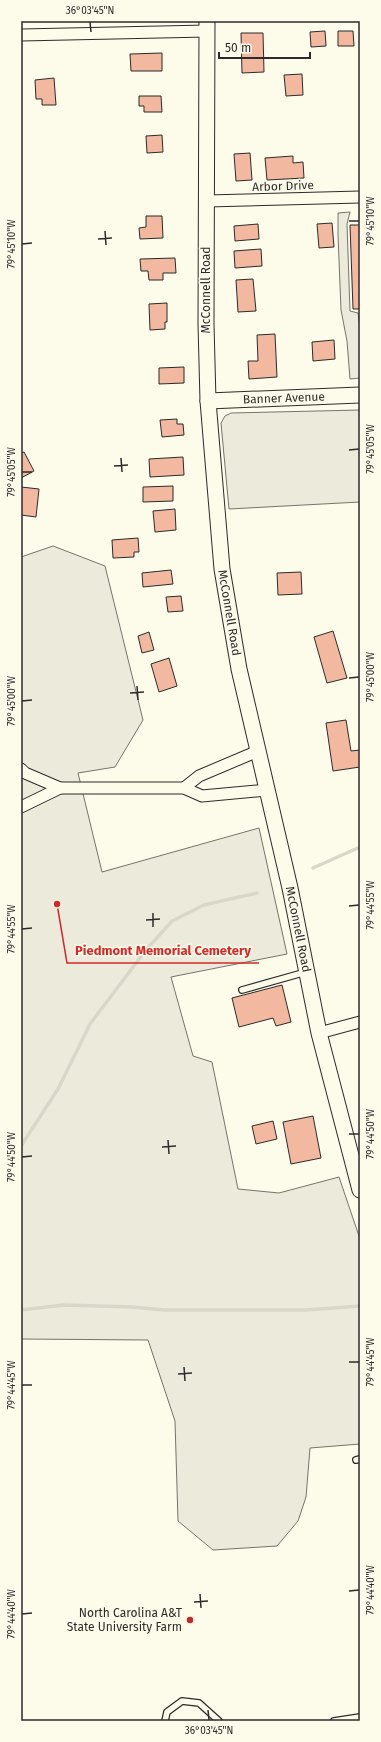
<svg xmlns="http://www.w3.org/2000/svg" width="381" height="1742" font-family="'Fira Sans',sans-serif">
<rect width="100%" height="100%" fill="#fdfbea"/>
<!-- green -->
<g fill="#ecebdb" stroke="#74746e">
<polygon points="360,410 360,502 229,509 221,423 225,416 231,413"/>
<polygon points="53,546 105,566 143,720 115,767 78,773 102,872 259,828 287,954 171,977 193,1056 212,1062 238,1189 279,1193 339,1177 360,1239 360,1444 310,1448 306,1497 298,1521 277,1546 213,1550 178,1521 175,1421 148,1340 21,1339 21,557"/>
</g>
<!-- parking -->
<polygon fill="#eceadb" stroke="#74746e" points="350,212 347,224 350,311 358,313 360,328 360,378 350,379 347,341 341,310 338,235 338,213"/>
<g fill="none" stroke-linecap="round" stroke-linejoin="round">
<!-- stream -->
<g stroke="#d8d7c9" stroke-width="3.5">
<polyline points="313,868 360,847"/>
<polyline points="21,1146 58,1089 90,1024 146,950 172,921 204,905 257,893"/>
<polyline points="21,1310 64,1305 132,1307 164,1310 306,1310 360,1306"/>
</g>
</g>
<!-- building -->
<g fill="#f2b8a0" stroke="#2b2b2b">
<polygon points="325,31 326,46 311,47 310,32"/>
<polygon points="338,31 353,31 354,46 338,46"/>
<polygon points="241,33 263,33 264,72 242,73"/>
<polygon points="162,53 162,71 131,71 130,54"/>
<polygon points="302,74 303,95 286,96 284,75"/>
<polygon points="54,78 56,105 42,105 42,99 36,99 35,80"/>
<polygon points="139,96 161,96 162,112 144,112 144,106 139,106"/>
<polygon points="162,135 163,152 147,153 146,136"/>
<polygon points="250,153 252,180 236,181 234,154"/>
<polygon points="293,156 293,163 303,162 304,178 267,180 265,158"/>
<polygon points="146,216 162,216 163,238 140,239 139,228 146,227"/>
<polygon points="332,223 334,247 319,248 317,224"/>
<polygon points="258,224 259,239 235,241 234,226"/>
<polygon points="350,225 360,225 360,309 353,309"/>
<polygon points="261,249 262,266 235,268 234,251"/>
<polygon points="175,258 176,273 163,273 163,280 149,280 148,271 141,271 140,259"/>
<polygon points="253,279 256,311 238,312 236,280"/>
<polygon points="167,303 167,322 165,322 165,329 150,330 149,304"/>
<polygon points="275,334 277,377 249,379 248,361 258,361 257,335"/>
<polygon points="334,340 335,359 313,361 312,342"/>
<polygon points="184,367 184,383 159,384 159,368"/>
<polygon points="177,419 177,424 183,424 184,435 162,437 160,420"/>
<polygon points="24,452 34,471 21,478 21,453"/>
<polygon points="183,457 184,475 150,477 149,459"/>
<polygon points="173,486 173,501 143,502 143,487"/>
<polygon points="21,487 39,489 36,517 21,515"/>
<polygon points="175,509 176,530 155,532 153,511"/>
<polygon points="138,538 139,552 134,552 134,557 113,558 112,540"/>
<polygon points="171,570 173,584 143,587 142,573"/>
<polygon points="301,572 302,594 278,595 277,573"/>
<polygon points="181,596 183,611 168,612 166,597"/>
<polygon points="333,631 347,678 327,683 314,637"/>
<polygon points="149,632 154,650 142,653 138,636"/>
<polygon points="169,658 177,686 159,692 151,664"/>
<polygon points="346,720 351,751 360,750 360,767 333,771 326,723"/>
<polygon points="282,985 291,1022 276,1026 273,1018 239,1027 232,998"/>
<polygon points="313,1116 321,1158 291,1164 283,1122"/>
<polygon points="273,1121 277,1139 256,1144 252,1126"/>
</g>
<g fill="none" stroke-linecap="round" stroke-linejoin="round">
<defs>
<g id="lane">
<polyline points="242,990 306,972"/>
<polyline points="356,1460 360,1459"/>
<polyline points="165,1721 167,1712 182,1701 199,1703 219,1721"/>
<polyline points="334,1721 360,1717"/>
</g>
<g id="street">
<polyline points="21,35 207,31"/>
<polyline points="207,201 360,197"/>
<polyline points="21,769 25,773 60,788 184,788 202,796 267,790"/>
<polyline points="184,788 199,776 258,751"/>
<polyline points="21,807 60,788"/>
<polyline points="319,1033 360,1022"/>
</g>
<g id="secondary">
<path id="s1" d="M207 21 206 324 208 401 222 569 239 669 290 888 319 1033 360 1190"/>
<path id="s2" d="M208 401 360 395"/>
</g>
</defs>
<!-- lane casing -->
<use href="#lane" stroke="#2b2b2b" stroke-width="8"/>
<!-- street casing -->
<use href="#street" stroke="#2b2b2b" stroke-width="13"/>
<!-- secondary casing -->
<use href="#secondary" stroke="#2b2b2b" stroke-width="17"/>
<!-- lane -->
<use href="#lane" stroke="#fdfbea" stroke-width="5.5"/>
<!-- street -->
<use href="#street" stroke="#fdfbea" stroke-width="11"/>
<!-- secondary -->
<use href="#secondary" stroke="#fdfbea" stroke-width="15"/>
</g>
<!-- ticks -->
<path fill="none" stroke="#2b2b2b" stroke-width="1.5" d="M90 22 91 32M349 221H359M105 231 106 245M98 239 112 238M22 244 32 243M349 450 359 449M121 458 122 472M114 466 128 465M22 472H32M349 678 359 677M137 686 138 700M130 693 144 692M22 701 32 700M349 906 359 905M153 913V927M146 920 160 919M22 929 32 928M349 1134H359M168 1140 169 1154M162 1147 176 1146M22 1157 32 1156M349 1362H359M184 1367 185 1381M178 1374 192 1373M22 1385H32M349 1591 359 1590M200 1594 201 1608M194 1602 208 1601M22 1614 32 1613M208 1710 209 1720"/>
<!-- markers -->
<circle fill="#c62828" stroke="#fdfbea" stroke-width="1.5" cx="190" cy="1620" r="4"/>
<g text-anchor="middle" stroke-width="3" stroke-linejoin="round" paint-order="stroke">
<!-- street labels -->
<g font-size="12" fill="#2b2b2b" stroke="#fdfbea">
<text transform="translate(283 186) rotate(-2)" y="4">Arbor Drive</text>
<text transform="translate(206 290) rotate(-90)" y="4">McConnell Road</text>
<text dy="4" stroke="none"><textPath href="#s2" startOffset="76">Banner Avenue</textPath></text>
<text dy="4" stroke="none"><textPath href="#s1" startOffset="593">McConnell Road</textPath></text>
<text dy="4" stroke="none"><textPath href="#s1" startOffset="917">McConnell Road</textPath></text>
</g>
<!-- poi labels -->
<g font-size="12" fill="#2b2b2b" stroke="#fdfbea" text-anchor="end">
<text x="182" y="1617">North Carolina A&amp;T<tspan x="182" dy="14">State University Farm</tspan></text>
</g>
</g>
<!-- callouts -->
<path fill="none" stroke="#d62828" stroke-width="1.5" d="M57 904L67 963H259"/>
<circle fill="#d62828" stroke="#fdfbea" stroke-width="1.5" cx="57" cy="904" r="4"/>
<g font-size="13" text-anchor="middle" font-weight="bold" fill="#d62828" stroke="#fdfbea" stroke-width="3" stroke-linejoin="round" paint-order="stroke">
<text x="163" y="955">Piedmont Memorial Cemetery</text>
</g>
<!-- border -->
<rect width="381" height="1742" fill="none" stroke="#fdfbea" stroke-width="44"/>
<!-- scale -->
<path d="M219 52v6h91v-6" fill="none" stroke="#2b2b2b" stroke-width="2"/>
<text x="225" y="52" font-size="12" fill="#2b2b2b" stroke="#fdfbea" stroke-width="3" paint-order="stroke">50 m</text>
<rect x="22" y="22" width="337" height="1698" fill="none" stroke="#2b2b2b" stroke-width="1.5"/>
<g font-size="10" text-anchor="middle" fill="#2b2b2b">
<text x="90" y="14">36°03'45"N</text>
<text transform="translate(370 221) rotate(-90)" y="4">79°45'10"W</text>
<text transform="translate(11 244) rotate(-90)" y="4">79°45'10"W</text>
<text transform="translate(370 449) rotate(-90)" y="4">79°45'05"W</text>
<text transform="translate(11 472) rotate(-90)" y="4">79°45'05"W</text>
<text transform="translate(370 677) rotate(-90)" y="4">79°45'00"W</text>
<text transform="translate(11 701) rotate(-90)" y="4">79°45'00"W</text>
<text transform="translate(370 905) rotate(-90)" y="4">79°44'55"W</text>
<text transform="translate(11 929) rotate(-90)" y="4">79°44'55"W</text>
<text transform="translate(370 1134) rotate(-90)" y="4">79°44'50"W</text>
<text transform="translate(11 1157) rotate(-90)" y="4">79°44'50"W</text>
<text transform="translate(370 1362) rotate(-90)" y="4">79°44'45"W</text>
<text transform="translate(11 1385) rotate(-90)" y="4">79°44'45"W</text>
<text transform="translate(370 1590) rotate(-90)" y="4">79°44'40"W</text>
<text transform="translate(11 1614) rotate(-90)" y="4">79°44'40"W</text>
<text x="209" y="1734">36°03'45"N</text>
</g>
</svg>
